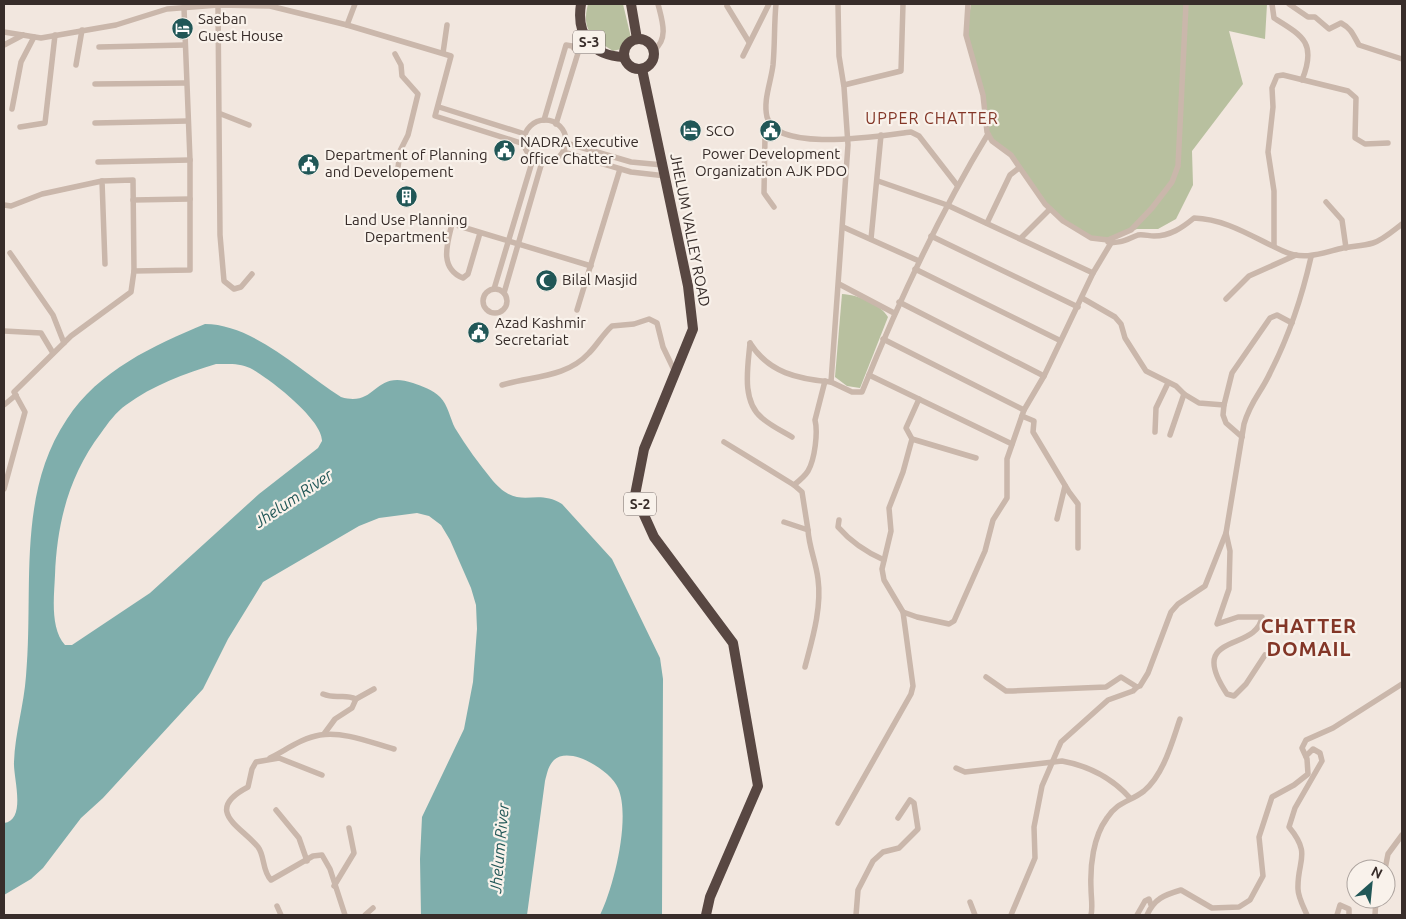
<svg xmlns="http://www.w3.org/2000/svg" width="1406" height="919" font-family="Ubuntu,sans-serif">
<rect width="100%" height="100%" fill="#f2e7df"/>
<!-- green -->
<g fill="#b8c09f">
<path d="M588 4H623L633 46 613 51C592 38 581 30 588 4Z"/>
<polygon points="971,4 1267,4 1265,39 1229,31 1243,84 1192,151 1193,185 1176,219 1158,229 1137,229 1108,240 1091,238 1063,221 1045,204 1011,155 992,141 987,132 983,95 966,35"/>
<path d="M842 294C858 295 879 303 888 317L860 388 847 386 835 377Z"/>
</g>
<!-- water -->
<path fill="#7faeac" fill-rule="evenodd" d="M205 324C253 324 302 372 341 397 377 408 373 369 413 383 422 386 433 390 440 397 448 405 450 418 455 428 466 446 479 464 493 481 520 512 534 487 562 504L612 559 660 658 663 679 662 915H600C614 887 631 817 618 788 611 771 570 745 554 760 548 766 547 774 545 781L527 915H421L420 859 422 817 464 729 473 682 477 629 476 605 471 588 450 540 441 525 429 516 417 513 379 518 359 526 263 582 228 639 203 689 103 798 81 818 43 868 31 879 4 895V823C27 820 13 777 14 762 15 733 24 705 26 676 34 590 16 495 67 419 98 371 154 345 205 324ZM216 364C228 364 240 363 250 368 269 378 323 420 322 441L318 448 259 494 150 593 72 645H65C50 628 54 597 55 575 57 523 69 475 101 433 108 423 116 412 126 405 153 385 184 374 216 364Z"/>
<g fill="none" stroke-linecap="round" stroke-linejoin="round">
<!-- street -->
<g stroke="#cab7ab" stroke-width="5.5">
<path d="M776 4C774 24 775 44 773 65 771 82 763 100 767 117 776 154 884 135 911 132L919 136 957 185"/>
<polyline points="968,4 966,35 983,95 987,132 992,141 1011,155 1045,204 1063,221 1091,238 1108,240 1131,230 1152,208 1172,182 1178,166 1186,4"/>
<path d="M1272 4 1274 18C1303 36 1317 43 1302 80"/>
<path d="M1289 4 1308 17H1315L1329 29 1341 23C1352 29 1353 35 1359 45L1402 59"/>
<polyline points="218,5 220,235 224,281 234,289 241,287 252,274"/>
<polyline points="727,6 749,42"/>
<polyline points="347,25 355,4"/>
<polyline points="4,32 41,38 116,25 167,9 218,5 270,6 347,25 451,56 435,116 524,144"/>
<polyline points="4,45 23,35"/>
<polyline points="99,47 185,45"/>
<path d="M654 50C669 39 662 20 658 4"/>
<polyline points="443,53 447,25"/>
<polyline points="395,54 401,65 402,76 418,94 408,135 400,151 397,176"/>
<polyline points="743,56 769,4"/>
<polyline points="76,65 82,30"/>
<polyline points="95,84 186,83"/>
<polyline points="844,85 901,71 903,4"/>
<polyline points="439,107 525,134"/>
<polyline points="12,109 21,62 34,37"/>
<polyline points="221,114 249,125"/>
<circle cx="545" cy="141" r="21"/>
<polyline points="544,120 566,45 572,46 578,53 556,124"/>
<polyline points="95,123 188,121"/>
<polyline points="772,124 765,136 764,193 774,207"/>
<polyline points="20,127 45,123 55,35"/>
<polyline points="566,143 631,162 663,165"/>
<polyline points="563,152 631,172 666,176"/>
<polyline points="98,162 190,160"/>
<polyline points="878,181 947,205 1093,273"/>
<polyline points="133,200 190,199"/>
<polyline points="1326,202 1342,220 1346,248"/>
<polyline points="4,205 11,206 42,194 102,181"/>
<polyline points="987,223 1010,175 1019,168"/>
<path d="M452 224C447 244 439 268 463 278L468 274 480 233"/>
<polyline points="459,226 591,266"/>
<polyline points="843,227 919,261"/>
<polyline points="931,236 1078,307"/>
<polyline points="1021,238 1050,209"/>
<polyline points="871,239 881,135"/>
<path d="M1108 242C1121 244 1127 239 1138 235 1143 234 1149 236 1154 236 1170 236 1182 228 1194 218 1227 219 1254 238 1283 251 1304 261 1322 253 1343 248 1353 246 1363 246 1373 243 1383 240 1394 230 1402 224"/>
<polyline points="1274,246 1274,191 1268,152 1273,107 1272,88 1277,76 1283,75 1348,91 1356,98 1355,138 1365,144 1388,143"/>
<polyline points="10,253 53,315 64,343"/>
<polyline points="105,264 102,181 133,180 134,271"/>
<polyline points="915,269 1059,340"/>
<polyline points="839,284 894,313"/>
<polyline points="494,289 533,159"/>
<circle cx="495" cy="301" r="12"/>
<polyline points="504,293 542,162"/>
<polyline points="1082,298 1115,317 1121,324 1125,338 1146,371 1176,386 1184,394 1199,403 1224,405"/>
<polyline points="1226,299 1249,276 1296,255"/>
<polyline points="899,302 1044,376"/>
<polyline points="577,310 620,169"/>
<polyline points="4,331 41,333 53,353"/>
<polyline points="883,339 1024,410"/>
<path d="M750 343C769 373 798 379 831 382L848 145 844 87 839 56 838 4"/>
<path d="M750 343C748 366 741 401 762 418 771 426 782 431 792 437"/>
<polyline points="869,375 1012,444"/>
<path d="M831 382 852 392H862C898 303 938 216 988 134"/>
<path d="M502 385C532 376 566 378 589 353 597 345 603 334 612 326L634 324 649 319 657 323 663 347 675 372"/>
<polyline points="919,399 906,428 912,439 976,458"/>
<polyline points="4,405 16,395"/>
<polyline points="1022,416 1034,421 1033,432 1069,492 1078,504 1078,548"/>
<polyline points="1155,432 1156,408 1168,383"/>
<polyline points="1170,435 1184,394"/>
<polyline points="1242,437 1226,423 1223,415 1224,405 1232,373 1270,318 1277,315 1292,323"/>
<path d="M724 442 794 485C799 481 805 476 808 471 815 459 818 432 815 420L825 381"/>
<polyline points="794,485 802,492 808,530"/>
<polyline points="4,489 25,412 14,392 71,336 131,292 134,271 190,270 190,160 184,8"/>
<polyline points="1057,519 1065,486"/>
<path d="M839 520 838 527C851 542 866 552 884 560"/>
<path d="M784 522 808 530C809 547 816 562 818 579 822 608 812 640 805 667"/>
<polyline points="903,612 917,617 949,624 954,621 985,551 993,520 1007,498 1007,459 1024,410 1044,376 1093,273 1111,243"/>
<path d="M1265 655 1246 684 1234 696 1227 694C1185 631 1257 653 1262 617H1238L1217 624 1229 589 1230 551 1226 533 1244 424C1251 400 1261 393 1270 373 1289 336 1302 297 1311 257"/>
<polyline points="986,677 1006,691 1013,691 1106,687 1121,677 1137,687 1140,686 1148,673 1171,612 1178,604 1205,586 1226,533"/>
<path d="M323 694C337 700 343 693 356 699"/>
<polyline points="324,734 335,719 352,708 356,699 374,689"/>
<path d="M1306 756 1313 749 1320 753 1322 761 1295 808 1289 827C1312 855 1297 860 1298 889 1298 897 1304 908 1307 915"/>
<path d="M270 758C286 750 302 738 320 735 344 731 372 743 394 749"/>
<path d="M956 768 965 772 1062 761C1089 766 1112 778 1130 798"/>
<path d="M322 775 279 758 256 762 252 769 248 787C202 811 242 827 258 847 265 856 262 871 271 880L313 856 322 855 330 869 345 915"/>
<polyline points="276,810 299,838 307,861"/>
<polyline points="838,823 911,694 913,686 903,612 884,580 882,569 891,531 889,508 903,472 912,439"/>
<polyline points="1385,869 1388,854 1402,835"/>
<polyline points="334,886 354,853 349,828"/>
<polyline points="970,902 975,915"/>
<polyline points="277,906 281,915"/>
<polyline points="365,915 373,908"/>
<polyline points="856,915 858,890 873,861 883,852 899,848 918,829 914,803 910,800 898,818"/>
<polyline points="1011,915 1035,858 1034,827 1042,786 1061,742 1108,700 1133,691 1137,687"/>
<path d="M1091 915C1093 907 1091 897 1091 888 1090 866 1093 837 1107 818 1118 801 1130 802 1144 791 1164 774 1172 742 1180 719"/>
<polyline points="1137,915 1145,901 1149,899 1151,905"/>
<path d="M1147 915C1154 899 1164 895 1181 890L1212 908 1239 907 1250 900 1263 876 1259 837 1272 797 1294 785 1308 774 1307 759 1302 748 1306 740 1333 728 1402 684"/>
<polyline points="1337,915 1340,905 1349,909 1349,915"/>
<polyline points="1375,915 1376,899"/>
</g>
<!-- highway -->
<g stroke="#584742" stroke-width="10">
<path d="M581 4C576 35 592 56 624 57"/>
<polyline points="631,4 637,39"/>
<circle cx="639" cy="54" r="15"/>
<polyline points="642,69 688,286 693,329 644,449 635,495 654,537 733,643 758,786 710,897 706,915"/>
</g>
</g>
<!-- icons -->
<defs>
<symbol id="hotel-disc" viewBox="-11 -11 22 22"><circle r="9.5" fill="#215757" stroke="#f9f2eb"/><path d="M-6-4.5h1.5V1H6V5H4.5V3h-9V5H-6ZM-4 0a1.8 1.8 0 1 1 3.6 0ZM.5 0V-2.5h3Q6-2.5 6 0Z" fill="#fff"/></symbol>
<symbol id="civic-disc" viewBox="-11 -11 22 22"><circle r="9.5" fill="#215757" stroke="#f9f2eb"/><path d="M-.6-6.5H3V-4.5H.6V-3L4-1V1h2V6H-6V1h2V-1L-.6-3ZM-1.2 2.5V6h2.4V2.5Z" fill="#fff"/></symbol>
<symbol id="building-disc" viewBox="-11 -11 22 22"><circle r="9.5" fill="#215757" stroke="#f9f2eb"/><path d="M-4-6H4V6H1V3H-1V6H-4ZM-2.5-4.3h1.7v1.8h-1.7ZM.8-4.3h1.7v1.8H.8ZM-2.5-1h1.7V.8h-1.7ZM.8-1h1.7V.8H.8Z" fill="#fff"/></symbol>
<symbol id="mosque-disc" viewBox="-11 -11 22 22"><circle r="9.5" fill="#215757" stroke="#f9f2eb"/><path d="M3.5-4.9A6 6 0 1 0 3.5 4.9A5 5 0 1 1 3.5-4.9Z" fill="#fff"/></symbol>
</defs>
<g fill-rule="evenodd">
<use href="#hotel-disc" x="170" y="16" width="25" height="25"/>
<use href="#hotel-disc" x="678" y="118" width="25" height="25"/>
<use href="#civic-disc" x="758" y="118" width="25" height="25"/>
<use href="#civic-disc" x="492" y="138" width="25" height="25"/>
<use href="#civic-disc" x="296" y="152" width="25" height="25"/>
<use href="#building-disc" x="394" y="184" width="25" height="25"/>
<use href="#mosque-disc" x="534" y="268" width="25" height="25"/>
<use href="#civic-disc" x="466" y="320" width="25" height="25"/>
</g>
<g text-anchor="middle" stroke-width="4.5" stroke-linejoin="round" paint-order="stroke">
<!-- shield labels -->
<g fill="#f9f2eb" stroke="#726864" stroke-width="1">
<rect x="573" y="30.5" width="32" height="23" rx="4"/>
<rect x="624" y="492.5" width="32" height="23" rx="4"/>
</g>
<g font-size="14" font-weight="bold" fill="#382d2a">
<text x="589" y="47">S-3</text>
<text x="640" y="509">S-2</text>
</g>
<!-- poi labels -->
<g font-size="15" fill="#382d2a" stroke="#f9f2eb" text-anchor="start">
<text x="198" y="24">Saeban<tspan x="198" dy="17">Guest House</tspan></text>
<text x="706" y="136">SCO</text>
<text x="520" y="147">NADRA Executive<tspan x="520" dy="17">office Chatter</tspan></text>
<text x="771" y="159" text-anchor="middle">Power Development<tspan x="771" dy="17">Organization AJK PDO</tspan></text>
<text x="325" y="160">Department of Planning<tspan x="325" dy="17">and Developement</tspan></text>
<text x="406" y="225" text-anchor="middle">Land Use Planning<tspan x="406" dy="17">Department</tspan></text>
<text x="562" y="285">Bilal Masjid</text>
<text x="495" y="328">Azad Kashmir<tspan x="495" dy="17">Secretariat</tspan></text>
</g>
<!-- street labels -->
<g font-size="15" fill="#382d2a" stroke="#f9f2eb">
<text transform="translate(690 230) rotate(79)" y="5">JHELUM VALLEY ROAD</text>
</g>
<!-- neighbourhood labels -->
<g font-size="16" letter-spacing="1" fill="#833627" stroke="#f9f2eb">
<text x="932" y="124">UPPER CHATTER</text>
</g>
<!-- water labels -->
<g font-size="16" font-style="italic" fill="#215757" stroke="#f9f2eb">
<text transform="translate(293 498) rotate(-34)" y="6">Jhelum River</text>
<text transform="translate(499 848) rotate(-85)" y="6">Jhelum River</text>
</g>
<!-- district labels -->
<g font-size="20" font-weight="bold" letter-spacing="1" fill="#833627" stroke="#f9f2eb">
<text x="1309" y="633">CHATTER<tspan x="1309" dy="23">DOMAIL</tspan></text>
</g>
</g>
<!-- border -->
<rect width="1406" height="919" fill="none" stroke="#382d2a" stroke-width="10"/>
<!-- north arrow -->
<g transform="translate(1371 884) rotate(27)"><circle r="24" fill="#f9f2eb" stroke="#aca39e"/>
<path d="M0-4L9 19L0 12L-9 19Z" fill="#215757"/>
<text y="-8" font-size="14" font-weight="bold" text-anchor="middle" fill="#382d2a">N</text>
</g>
</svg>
